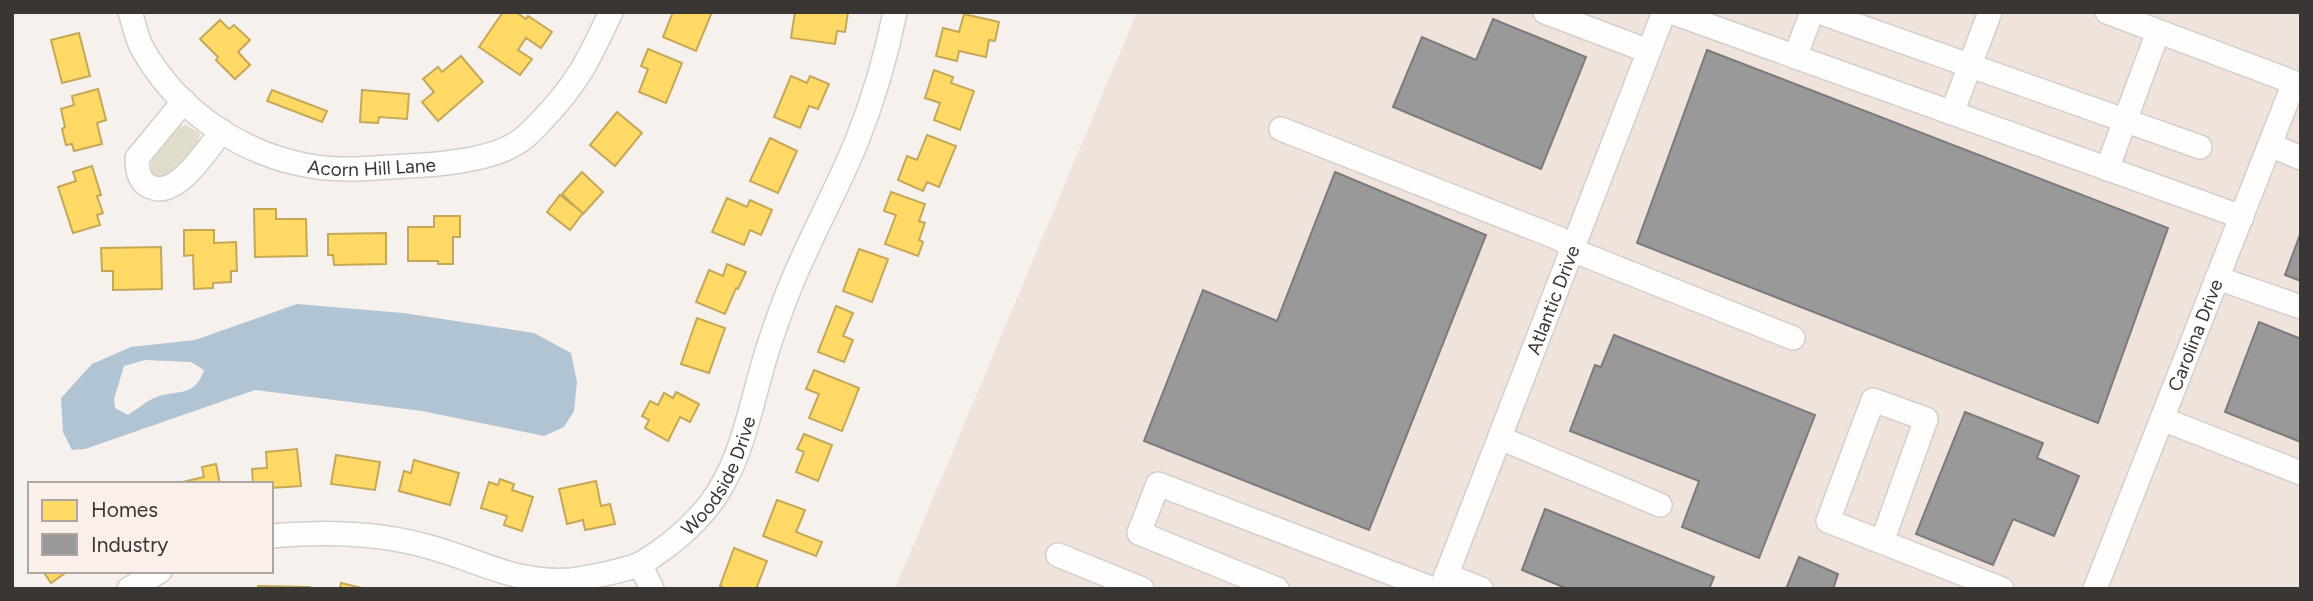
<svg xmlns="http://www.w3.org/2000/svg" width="2313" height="601" font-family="Figtree,sans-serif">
<rect width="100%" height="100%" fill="#f7f1ed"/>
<!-- built -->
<polygon fill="#efe3dc" points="1137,12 2301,12 2301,589 895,589"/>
<!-- green -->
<polygon fill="#e0deca" points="186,125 200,133 197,146 167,181 151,176 151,160 178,127"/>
<!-- water -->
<path fill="#b0c4d4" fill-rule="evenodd" d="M297 304 403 313 534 333 571 353 577 382 574 411 564 427 544 436 422 411 255 390 85 449 72 450 63 432 61 398 92 364 131 347 195 340ZM145 360 191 362 204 370C194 400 174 388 152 399 144 403 136 410 128 415L115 408 114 399 124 366Z"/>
<!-- homes -->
<g fill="#ffd966" stroke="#c4a857" stroke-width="2">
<polygon points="503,12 516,12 526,19 528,16 552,32 541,48 526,38 518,50 532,59 520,75 479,47"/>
<polygon points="673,12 712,12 696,51 663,37"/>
<polygon points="795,12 848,12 845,32 837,31 835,44 791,38"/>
<polygon points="964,14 999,22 995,41 989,40 986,57 959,51 957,61 936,56 943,28 959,32"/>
<polygon points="220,20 229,29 234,25 250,40 238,52 250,65 235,79 216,60 218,57 200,39"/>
<polygon points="79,33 90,76 62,83 51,40"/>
<polygon points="648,49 682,63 666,103 639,92 648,69 641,66"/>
<polygon points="461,56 483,82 438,121 422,102 434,92 423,79 438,67 442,72"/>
<polygon points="934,70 953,77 951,83 974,91 960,130 934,120 940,103 925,98"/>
<polygon points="791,76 807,83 810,76 829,84 818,109 809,106 800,128 774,117"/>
<polygon points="98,89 106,120 97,123 102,144 74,151 72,144 66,145 62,129 65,127 61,109 74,105 72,96"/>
<polygon points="272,90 327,111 322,122 267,101"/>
<polygon points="362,90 409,94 407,119 379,117 378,123 360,122"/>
<polygon points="617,112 642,133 615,166 590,145"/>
<polygon points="927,135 956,146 939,187 927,182 923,191 898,180 907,156 917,160"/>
<polygon points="770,138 797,151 778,193 750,181"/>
<polygon points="92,166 101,195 97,196 103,213 97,215 100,225 73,233 58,187 76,181 73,172"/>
<polygon points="582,172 603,192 583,214 562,194"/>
<polygon points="891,192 925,204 919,221 925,223 919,240 923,242 918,256 885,244 896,215 884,211"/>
<polygon points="560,195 583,213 570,230 547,212"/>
<polygon points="727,198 747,207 750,200 772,210 761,235 750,230 744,245 712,232"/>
<polygon points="254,209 276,209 276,219 306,219 307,256 255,257"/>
<polygon points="434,216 460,216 460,237 453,237 453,264 438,264 438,261 408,261 408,227 434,227"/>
<polygon points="184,230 214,230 214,243 236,242 237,271 231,271 231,282 213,283 213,288 194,289 193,255 184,256"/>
<polygon points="386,233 386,264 334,265 333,255 328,255 328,234"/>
<polygon points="161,247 162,289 113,290 113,271 102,271 101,248"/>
<polygon points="859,249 888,259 872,302 843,291"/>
<polygon points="727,264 746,272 738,289 736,288 725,314 696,302 709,270 723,276"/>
<polygon points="836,306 853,313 843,336 853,340 844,362 818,352"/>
<polygon points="697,318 725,328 709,373 681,364"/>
<polygon points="814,370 859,388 842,431 809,418 819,394 806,389"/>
<polygon points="676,392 699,404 690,422 680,417 668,441 645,428 649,420 642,416 650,401 658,405 664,393 673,398"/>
<polygon points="804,434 832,445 818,481 796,472 804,452 797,449"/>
<polygon points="297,449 301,486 271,488 271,484 253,484 252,469 267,468 266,452"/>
<polygon points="336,455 380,462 375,490 331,484"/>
<polygon points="414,460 459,473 450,505 399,491 404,471 411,473"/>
<polygon points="216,464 220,484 174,484 204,477 202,467"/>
<polygon points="500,479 514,484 512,490 533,497 522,531 504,525 507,516 481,508 489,482 498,485"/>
<polygon points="596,481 601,506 610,504 615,524 585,530 583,520 567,524 559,489"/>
<polygon points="777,500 805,510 796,532 822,542 816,556 763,536"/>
<polygon points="734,548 767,561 756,589 727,589 720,586"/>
<polygon points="43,571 68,571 51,583"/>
<polygon points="341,583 366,589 340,589"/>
<polygon points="258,586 310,587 310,589 258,589"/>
</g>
<!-- industry -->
<g fill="#999" stroke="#7c7b7a" stroke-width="2">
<polygon points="1493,19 1586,57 1541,169 1393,107 1422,37 1476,60"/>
<polygon points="1707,50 2168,228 2098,423 1637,243"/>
<polygon points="1335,172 1486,235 1369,530 1144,441 1203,290 1277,321"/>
<polygon points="2301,232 2301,281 2285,275"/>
<polygon points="2259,322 2301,339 2301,442 2225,412"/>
<polygon points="1614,335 1815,415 1759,558 1682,527 1699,481 1570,431 1595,365 1601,367"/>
<polygon points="1965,412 2043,443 2037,458 2079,476 2054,536 2013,519 1993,565 1916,534"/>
<polygon points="1545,509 1714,577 1709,589 1568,589 1522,570"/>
<polygon points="1799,557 1838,574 1833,589 1786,589"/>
</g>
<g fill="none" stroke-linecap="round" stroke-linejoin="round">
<defs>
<g id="minor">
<path id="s1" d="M130 12C134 23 136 37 142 48 178 112 243 156 316 167 346 171 376 168 406 166 437 165 489 160 515 144 526 138 535 128 543 119 578 83 590 57 611 12"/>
<polyline points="1545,12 1648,51"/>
<polyline points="1671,12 2242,217"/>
<polyline points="1819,12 2200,147"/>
<polyline points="2107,12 2301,85"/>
<polyline points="1795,57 1812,12"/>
<path d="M184 101 137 158C137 169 139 183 151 187 177 199 207 149 222 131"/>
<polyline points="1952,113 1990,12"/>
<polyline points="1281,129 1558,238 1565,242 1572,250 1793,338"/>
<polyline points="2270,145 2301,158"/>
<polyline points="2107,169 2158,32"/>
<polyline points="2217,278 2301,307"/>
<polyline points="2162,419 2301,473"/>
<polyline points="1500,438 1660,505"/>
<path id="s2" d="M271 536C326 531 380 532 433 548 483 562 516 584 571 580 586 578 629 570 642 563 667 548 692 527 710 504 739 466 748 418 761 372 768 345 778 318 788 292 808 241 835 194 856 143 873 101 886 57 895 12"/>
<polyline points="1882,542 1926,419 1873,400 1828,521 2002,589"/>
<polyline points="1058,555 1142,589"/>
<polyline points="640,564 652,589"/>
<polyline points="1446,575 1481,589"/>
<polyline points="129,589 160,571"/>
<polyline points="1277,589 1139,533 1158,484 1433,589"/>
<path id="s3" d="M1441 589 1664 12"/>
<path id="s4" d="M2095 589 2294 83"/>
</g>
</defs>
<!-- minor casing -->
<use href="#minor" stroke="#d3cfcc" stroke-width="26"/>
<!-- minor -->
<use href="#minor" stroke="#fefdfc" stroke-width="23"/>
</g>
<g text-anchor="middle" stroke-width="7" stroke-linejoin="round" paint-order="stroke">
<!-- street labels -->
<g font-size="19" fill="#3a3633" stroke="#fbf0e9">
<text dy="7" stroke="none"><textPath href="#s1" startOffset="312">Acorn Hill Lane</textPath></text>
<text dy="7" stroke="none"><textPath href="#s3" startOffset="310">Atlantic Drive</textPath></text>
<text dy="7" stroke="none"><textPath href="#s4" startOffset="273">Carolina Drive</textPath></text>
<text dy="7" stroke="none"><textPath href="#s2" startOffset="499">Woodside Drive</textPath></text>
</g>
</g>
<!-- border -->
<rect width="2313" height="601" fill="none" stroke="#3a3633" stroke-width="28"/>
<!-- legend -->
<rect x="28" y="482" width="245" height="91" fill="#fbf0e9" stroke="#aea6a0" stroke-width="2"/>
<rect x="42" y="500" width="35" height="21" fill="#ffd966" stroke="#aea6a0" stroke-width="2"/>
<text x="91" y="517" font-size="21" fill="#3a3633">Homes</text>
<rect x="42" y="534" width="35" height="21" fill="#999999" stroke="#aea6a0" stroke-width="2"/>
<text x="91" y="552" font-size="21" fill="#3a3633">Industry</text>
</svg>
